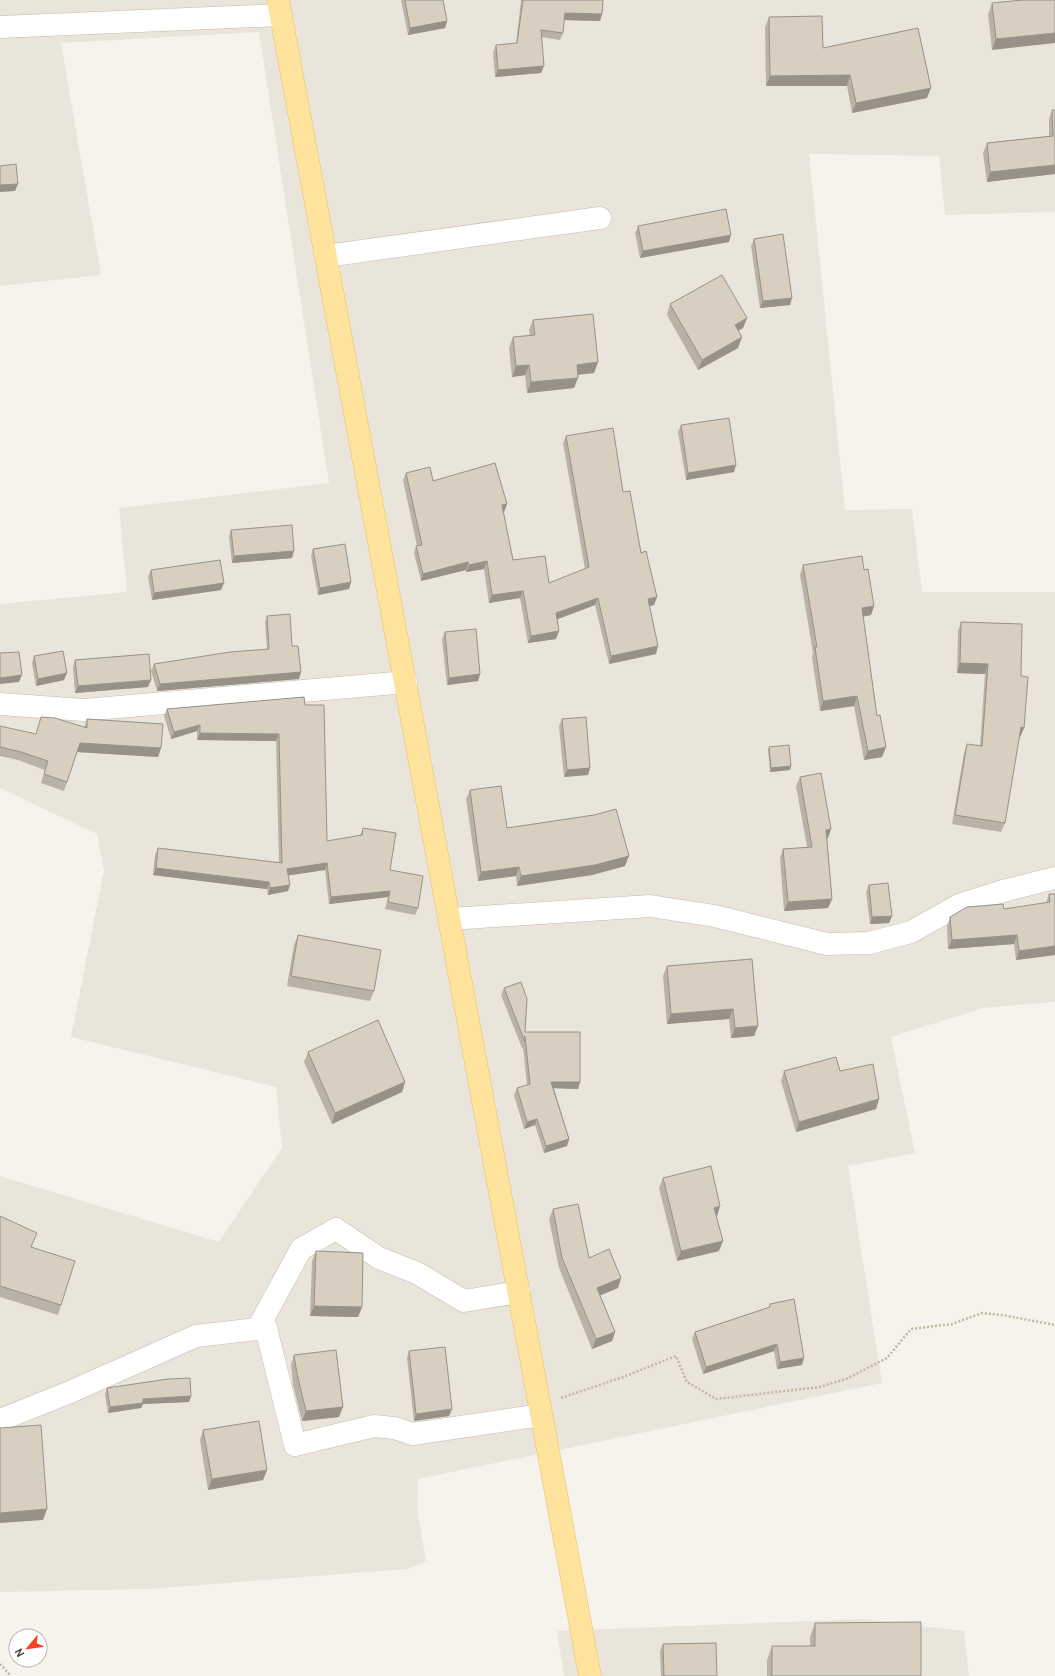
<svg xmlns="http://www.w3.org/2000/svg" width="1055" height="1676" font-family="Cabin,sans-serif">
<rect width="100%" height="100%" fill="#f6f3ec"/>
<!-- residential -->
<g fill="#eae5da">
<polygon points="0,0 1055,0 1055,212 945,215 939,156 809,154 845,510 912,509 922,592 1055,592 1055,1002 983,1008 891,1037 915,1153 848,1166 882,1383 418,1479 417,1509 426,1561 407,1569 149,1589 0,1592 0,1176 219,1242 282,1148 276,1087 71,1037 104,871 97,834 0,788 0,604 127,592 119,508 329,483 259,32 61,43 101,275 0,286"/>
<polygon points="862,1619 964,1631 969,1676 564,1676 557,1631"/>
</g>
<g fill="none" stroke-linecap="round" stroke-linejoin="round">
<defs>
<g id="minor">
<polyline points="0,27 281,15"/>
<polyline points="326,256 600,218"/>
<polyline points="0,704 84,710 406,682"/>
<polyline points="450,919 650,906 715,916 827,944 869,943 911,932 959,905 1003,891 1055,878"/>
<polyline points="258,1328 301,1249 336,1229 379,1258 417,1273 464,1301 519,1292"/>
<polyline points="0,1420 70,1392 196,1336 266,1328 295,1445 374,1426 394,1428 413,1434 541,1415"/>
</g>
<polyline id="major" points="278,0 590,1676"/>
</defs>
<!-- minor casing -->
<use href="#minor" stroke="#c2bbae" stroke-width="23"/>
<!-- major casing -->
<use href="#major" stroke="#e6c16a" stroke-width="23"/>
<!-- path -->
<g stroke="#c4b79f" stroke-width="2.5" stroke-dasharray="2 2" stroke-linecap="butt">
<polyline points="561,1398 623,1377 676,1356 687,1382 716,1399 819,1387 846,1379 887,1358 911,1329 952,1324 982,1313 1002,1315 1055,1325"/>
<polyline points="0,1664 11,1676"/>
</g>
<!-- minor -->
<use href="#minor" stroke="#fff" stroke-width="22"/>
<!-- major -->
<use href="#major" stroke="#ffe39c" stroke-width="22"/>
</g>
<!-- wall -->
<g fill="#bab2a6">
<polygon points="401,0 443,0 447,21 445,28 408,35"/>
<polygon points="521,0 603,0 602,14 600,21 564,20 563,33 560,40 541,37 541,73 495,77 493,52 496,45 516,44"/>
<polygon points="1023,0 992,50 988,14 992,3"/>
<polygon points="769,17 823,48 927,98 852,113 847,86 766,86 765,27"/>
<polygon points="1052,110 1055,110 1055,174 987,182 983,153 987,143 1049,136 1049,119"/>
<polygon points="638,226 729,242 640,258 635,233"/>
<polygon points="754,239 790,305 760,308 751,246"/>
<polygon points="670,304 747,318 743,328 738,331 738,348 698,370 667,315"/>
<polygon points="533,320 598,362 594,373 578,375 574,388 527,393 525,375 512,377 509,348 513,337 530,336 529,330"/>
<polygon points="681,425 734,472 686,480 678,432"/>
<polygon points="566,436 623,492 641,553 657,597 654,605 649,606 656,654 609,664 595,605 557,619 556,639 528,643 520,598 489,603 484,569 466,572 466,570 421,581 414,553 416,546 417,546 403,480 406,473 507,504 504,512 503,512 513,560 549,583 585,569 563,443"/>
<polygon points="231,530 292,558 232,563 229,537"/>
<polygon points="313,549 351,582 349,589 318,595 311,556"/>
<polygon points="803,565 864,570 874,606 871,615 863,617 877,716 886,747 882,757 864,760 854,706 820,711 812,657 813,653 800,575"/>
<polygon points="151,570 221,590 152,600 148,577"/>
<polygon points="267,616 292,646 299,679 157,691 151,671 154,664 267,649 265,623"/>
<polygon points="961,622 1021,676 1024,728 1020,737 1019,737 1005,823 1001,832 952,824 964,753 967,744 980,746 985,674 957,673 958,631"/>
<polygon points="445,632 480,674 478,681 447,685 442,639"/>
<polygon points="34,656 64,680 36,686 32,663"/>
<polygon points="75,660 148,687 75,693 73,667"/>
<polygon points="304,697 327,841 360,836 363,828 390,870 418,908 415,915 385,909 388,897 329,904 325,870 288,875 290,885 288,891 268,895 267,889 153,875 155,855 158,848 279,863 276,741 197,740 197,731 171,739 164,716 167,709"/>
<polygon points="41,717 84,728 87,719 161,748 158,757 77,752 64,791 41,783 45,770 18,760 0,756 0,726 36,734"/>
<polygon points="562,719 590,768 588,775 564,777 559,726"/>
<polygon points="769,747 791,766 790,770 770,772 768,750"/>
<polygon points="800,777 828,838 827,838 832,899 828,908 784,911 780,858 783,849 807,847 796,786"/>
<polygon points="470,790 507,828 625,866 592,875 517,886 516,876 478,881 466,799"/>
<polygon points="869,885 892,916 889,923 870,924 866,892"/>
<polygon points="1049,894 1055,894 1055,955 1016,960 1014,944 948,949 947,926 950,917 1004,909 1046,903"/>
<polygon points="298,935 374,991 370,1001 287,986 294,945"/>
<polygon points="752,959 758,1026 754,1036 731,1038 729,1019 667,1024 663,976 667,966"/>
<polygon points="504,988 525,1032 580,1082 578,1089 554,1088 569,1139 567,1146 544,1153 535,1125 524,1129 514,1095 517,1088 527,1085 523,1047 522,1048 501,995"/>
<polygon points="308,1052 405,1082 402,1092 332,1124 304,1062"/>
<polygon points="784,1071 840,1071 879,1099 876,1109 796,1132 781,1081"/>
<polygon points="663,1178 717,1217 719,1251 677,1261 659,1188"/>
<polygon points="553,1209 589,1258 621,1278 618,1288 600,1295 615,1332 612,1341 592,1349 559,1268 549,1219"/>
<polygon points="0,1216 32,1247 61,1305 58,1315 0,1297"/>
<polygon points="316,1251 362,1307 358,1317 310,1316 312,1261"/>
<polygon points="770,1304 802,1365 777,1369 774,1351 703,1374 692,1339 695,1332 768,1308"/>
<polygon points="409,1351 452,1409 449,1416 414,1421 407,1358"/>
<polygon points="294,1355 339,1417 302,1421 293,1385 291,1365"/>
<polygon points="107,1388 191,1396 189,1402 143,1404 141,1408 108,1413 105,1394"/>
<polygon points="203,1430 267,1470 263,1480 208,1490 200,1440"/>
<polygon points="815,1623 921,1676 767,1676 767,1660 772,1646 810,1646 810,1637"/>
<polygon points="663,1644 717,1676 661,1676 660,1651"/>
</g>
<!-- shaded-wall -->
<g fill="#979187">
<polygon points="565,13 602,14 600,21 563,20"/>
<polygon points="447,21 445,28 408,35 410,28"/>
<polygon points="1055,33 1055,43 992,50 996,39"/>
<polygon points="544,66 541,73 495,77 498,70"/>
<polygon points="850,75 847,86 766,86 770,76"/>
<polygon points="931,88 927,98 852,113 856,103"/>
<polygon points="1055,165 1055,174 987,182 990,172"/>
<polygon points="18,184 15,191 0,192 0,185"/>
<polygon points="731,235 729,242 640,258 643,251"/>
<polygon points="792,298 790,305 760,308 763,301"/>
<polygon points="747,318 743,328 731,335 735,325"/>
<polygon points="742,337 738,348 698,370 702,360"/>
<polygon points="598,362 594,373 573,375 577,365"/>
<polygon points="529,365 525,375 512,377 516,366"/>
<polygon points="578,378 574,388 527,393 531,382"/>
<polygon points="736,465 734,472 686,480 688,473"/>
<polygon points="507,504 504,512 499,513 502,505"/>
<polygon points="294,551 292,558 232,563 234,556"/>
<polygon points="487,561 484,569 466,572 469,565"/>
<polygon points="468,562 466,570 421,581 423,574"/>
<polygon points="351,582 349,589 318,595 320,588"/>
<polygon points="224,583 221,590 152,600 154,593"/>
<polygon points="523,591 520,598 489,603 492,595"/>
<polygon points="657,597 654,605 645,607 648,599"/>
<polygon points="598,598 595,605 553,621 556,613"/>
<polygon points="874,606 871,615 858,617 862,608"/>
<polygon points="559,631 556,639 528,643 531,636"/>
<polygon points="658,646 656,654 609,664 611,656"/>
<polygon points="960,663 988,664 985,674 957,673"/>
<polygon points="301,672 299,679 157,691 160,684"/>
<polygon points="67,673 64,680 36,686 38,679"/>
<polygon points="480,674 478,681 447,685 449,678"/>
<polygon points="22,675 19,682 0,684 0,678"/>
<polygon points="151,680 148,687 75,693 78,686"/>
<polygon points="857,696 854,706 820,711 823,701"/>
<polygon points="200,725 197,731 171,739 174,732"/>
<polygon points="1021,727 1024,728 1020,737 1017,737"/>
<polygon points="200,733 279,734 276,741 197,740"/>
<polygon points="80,743 161,748 158,757 77,752"/>
<polygon points="886,747 882,757 864,760 868,751"/>
<polygon points="791,766 790,770 770,772 771,768"/>
<polygon points="590,768 588,775 564,777 567,770"/>
<polygon points="831,829 828,838 823,839 826,830"/>
<polygon points="629,856 625,866 592,875 517,886 521,876"/>
<polygon points="327,863 325,870 285,876 287,869"/>
<polygon points="519,867 516,876 478,881 481,872"/>
<polygon points="156,868 269,882 267,889 153,875"/>
<polygon points="290,885 288,891 268,895 270,888"/>
<polygon points="390,891 388,897 329,904 331,897"/>
<polygon points="832,899 828,908 784,911 788,902"/>
<polygon points="892,916 889,923 870,924 872,917"/>
<polygon points="1017,935 1014,944 948,949 952,940"/>
<polygon points="1055,946 1055,955 1016,960 1019,951"/>
<polygon points="733,1009 729,1019 667,1024 671,1014"/>
<polygon points="758,1026 754,1036 731,1038 735,1028"/>
<polygon points="405,1082 402,1092 332,1124 335,1113"/>
<polygon points="551,1082 580,1082 578,1089 549,1088"/>
<polygon points="879,1099 876,1109 796,1132 799,1122"/>
<polygon points="537,1119 535,1125 524,1129 527,1122"/>
<polygon points="569,1139 567,1146 544,1153 546,1146"/>
<polygon points="720,1206 717,1217 714,1208"/>
<polygon points="723,1241 719,1251 677,1261 681,1251"/>
<polygon points="621,1278 618,1288 594,1298 597,1288"/>
<polygon points="314,1306 362,1307 358,1317 310,1316"/>
<polygon points="615,1332 612,1341 592,1349 596,1339"/>
<polygon points="777,1344 774,1351 703,1374 706,1367"/>
<polygon points="804,1358 802,1365 777,1369 780,1362"/>
<polygon points="191,1396 189,1402 143,1404 141,1408 108,1413 110,1407 143,1399"/>
<polygon points="343,1407 339,1417 302,1421 306,1411"/>
<polygon points="452,1409 449,1416 414,1421 416,1414"/>
<polygon points="267,1470 263,1480 208,1490 212,1479"/>
<polygon points="47,1509 43,1520 0,1523 0,1513"/>
</g>
<!-- building -->
<g fill="#d8cfc1" stroke="#979187">
<polygon points="405,0 443,0 447,21 410,28"/>
<polygon points="523,0 603,0 602,14 565,13 563,33 541,30 544,66 498,70 496,45 517,43"/>
<polygon points="1023,0 1055,0 1055,33 996,39 992,3"/>
<polygon points="822,16 823,48 918,28 931,88 856,103 850,75 770,76 769,17"/>
<polygon points="1052,110 1055,110 1055,165 990,172 987,143 1053,136"/>
<polygon points="16,164 18,184 0,185 0,166"/>
<polygon points="726,209 731,235 643,251 638,226"/>
<polygon points="783,234 792,298 763,301 754,239"/>
<polygon points="722,275 747,318 735,325 742,337 702,360 670,304"/>
<polygon points="593,314 598,362 577,365 578,378 531,382 529,365 516,366 513,337 535,335 533,320"/>
<polygon points="729,418 736,465 688,473 681,425"/>
<polygon points="613,428 623,492 630,491 641,553 646,551 657,597 648,599 658,646 611,656 598,598 556,613 559,631 531,636 523,591 492,595 487,561 469,565 468,562 423,574 416,546 422,545 406,473 430,467 433,481 495,463 507,504 502,505 513,560 545,556 549,583 589,567 566,436"/>
<polygon points="292,525 294,551 234,556 231,530"/>
<polygon points="345,544 351,582 320,588 313,549"/>
<polygon points="862,556 864,570 868,569 874,606 862,608 877,716 880,715 886,747 868,751 857,696 823,701 815,647 817,647 803,565"/>
<polygon points="220,560 224,583 154,593 151,570"/>
<polygon points="290,614 292,646 298,646 301,672 160,684 154,664 230,652 269,649 267,616"/>
<polygon points="961,622 1022,624 1021,676 1028,677 1024,728 1021,727 1005,823 955,815 967,744 982,746 988,664 960,663"/>
<polygon points="476,629 480,674 449,678 445,632"/>
<polygon points="63,651 67,673 38,679 34,656"/>
<polygon points="19,652 22,675 0,678 0,653"/>
<polygon points="149,654 151,680 78,686 75,660"/>
<polygon points="304,697 305,705 324,705 327,841 362,835 363,828 396,833 390,870 423,876 418,908 388,902 390,891 331,897 327,863 287,869 290,885 270,888 269,882 156,868 158,848 282,863 279,734 200,733 200,725 174,732 167,709"/>
<polygon points="41,717 55,718 87,728 87,719 163,724 161,748 80,743 67,782 44,774 48,761 21,752 0,747 0,726 36,734"/>
<polygon points="586,717 590,768 567,770 562,719"/>
<polygon points="789,745 791,766 771,768 769,747"/>
<polygon points="821,773 831,829 826,830 832,899 788,902 783,849 812,847 800,777"/>
<polygon points="501,786 507,828 594,815 616,809 629,856 595,865 521,876 519,867 481,872 470,790"/>
<polygon points="888,883 892,916 872,917 869,885"/>
<polygon points="1049,894 1055,894 1055,946 1019,951 1017,935 952,940 950,917 967,907 1003,904 1004,909 1050,902"/>
<polygon points="298,935 381,950 374,991 291,976"/>
<polygon points="752,959 758,1026 735,1028 733,1009 671,1014 667,966"/>
<polygon points="521,982 527,999 525,1032 580,1032 580,1082 551,1082 569,1139 546,1146 537,1119 527,1122 517,1088 530,1084 525,1036 525,1042 504,988"/>
<polygon points="378,1020 405,1082 335,1113 308,1052"/>
<polygon points="836,1057 840,1071 873,1064 879,1099 799,1122 784,1071"/>
<polygon points="711,1166 720,1206 714,1208 723,1241 681,1251 663,1178"/>
<polygon points="578,1204 589,1258 609,1249 621,1278 597,1288 615,1332 596,1339 562,1258 553,1209"/>
<polygon points="0,1216 37,1233 31,1247 75,1261 61,1305 0,1286"/>
<polygon points="316,1251 363,1253 362,1307 314,1306"/>
<polygon points="794,1299 804,1358 780,1362 777,1344 706,1367 695,1332 770,1307 770,1304"/>
<polygon points="445,1347 452,1409 416,1414 409,1351"/>
<polygon points="336,1350 343,1407 306,1411 297,1374 294,1355"/>
<polygon points="190,1378 191,1396 143,1399 143,1403 110,1407 107,1388 168,1379"/>
<polygon points="259,1421 267,1470 212,1479 203,1430"/>
<polygon points="41,1425 47,1509 0,1513 0,1428"/>
<polygon points="921,1622 921,1676 772,1676 772,1646 815,1646 815,1623"/>
<polygon points="716,1643 717,1676 664,1676 663,1644"/>
</g>
<!-- north arrow -->
<g transform="translate(28 1648) rotate(241)"><circle r="19" fill="#ffffff" stroke="#b7b4b0"/>
<path d="M0-3L7 15L0 10L-7 15Z" fill="#fc3f1d"/>
<text y="-6" font-size="11" font-weight="bold" text-anchor="middle" fill="#4b4439">N</text>
</g>
</svg>
